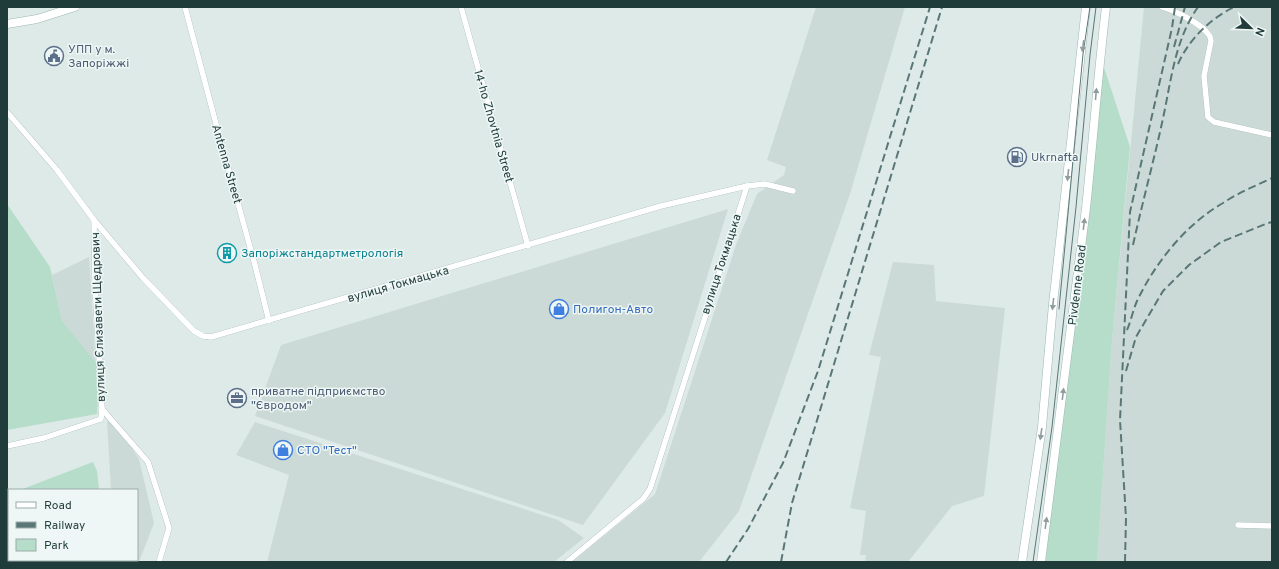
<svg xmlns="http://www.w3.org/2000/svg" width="1279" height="569" font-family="Overpass,sans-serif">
<rect width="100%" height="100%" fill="#deeae8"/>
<!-- built -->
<g fill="#ccdad7">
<polygon points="816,7 905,7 850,194 739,511 699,562 572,562 655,494 737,242 757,194 784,175 786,167 767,160"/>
<polygon points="1144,7 1272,7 1272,562 1097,562 1112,340"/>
<polygon points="728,209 665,413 583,525 255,416 281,345"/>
<polygon points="89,257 96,366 62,321 52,275"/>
<polygon points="893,262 934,265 936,301 1005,308 984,496 952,506 908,562 865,562 866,555 860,555 866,511 850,508 881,357 869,355"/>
<polygon points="107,421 114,421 139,459 154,523 139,562 92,562 93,560 137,560 137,490 111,490"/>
<polygon points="255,422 558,520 584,538 554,562 267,562 289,475 236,455"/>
</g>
<!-- green -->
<g fill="#b5ddca">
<polygon points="1100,55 1130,147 1112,340 1097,562 1041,562"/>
<polygon points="7,204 50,267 62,321 100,368 97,414 7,430"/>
<polygon points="93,462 97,471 99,490 20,490"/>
<polygon points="9,494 9,560 85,560 84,562 7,562 7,495"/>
</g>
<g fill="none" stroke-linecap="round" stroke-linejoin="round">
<defs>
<g id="minor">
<polyline points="185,7 215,120 255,265 269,321"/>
<polyline points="461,7 528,246"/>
<path d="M1162 7C1174 10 1202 24 1209 35 1210 36 1211 40 1211 41L1204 76 1208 117 1214 122 1272 135"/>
<polyline points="7,112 57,170 94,220 143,278 194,331 203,336 211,337 661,206 747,186 765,184 793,191"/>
<polyline points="94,220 95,285 102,409 148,462 169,528 159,562"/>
<polyline points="7,446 44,438 101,419 102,409"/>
<polyline points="1238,525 1272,526"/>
<polyline points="567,562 643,499 650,489 747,186"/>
</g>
<g id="secondary">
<polyline points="7,24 37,19 75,7"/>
<polyline points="1022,562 1042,427 1053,304 1086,7"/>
<path d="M1041 562C1057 444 1072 326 1086 208 1093 141 1098 74 1106 7"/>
</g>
</defs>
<!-- minor casing -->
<use href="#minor" stroke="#a1b2b0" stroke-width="6"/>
<!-- secondary casing -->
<use href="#secondary" stroke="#9db7b3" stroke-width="9"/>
<!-- minor -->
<use href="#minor" stroke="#fff" stroke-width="5.5"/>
<!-- secondary -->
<use href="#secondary" stroke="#fff" stroke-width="8"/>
<!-- tram -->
<g stroke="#597776" stroke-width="1">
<polyline points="1059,309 1083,54 1090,7"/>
<polyline points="1033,562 1052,427 1076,207 1090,55 1096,7"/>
</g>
<!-- rail -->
<g stroke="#597776" stroke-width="2" stroke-dasharray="8 4" stroke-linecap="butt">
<polyline points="1174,47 1185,7"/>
<path d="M1178 64C1189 39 1210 19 1234 7"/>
<path d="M1133 245C1142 204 1153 164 1162 123 1171 83 1174 41 1198 7"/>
<path d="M1127 330C1131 321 1133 310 1137 301 1155 263 1186 224 1223 203 1238 193 1255 186 1272 178"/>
<polyline points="1126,371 1136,337 1163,291 1189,265 1221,242 1268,223 1272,222"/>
<polyline points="726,562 748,529 783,463 818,371 930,7"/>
<polyline points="781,562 792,503 942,7"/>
<polyline points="1125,562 1126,518 1120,420 1130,212 1172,28 1175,7"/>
</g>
</g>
<!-- one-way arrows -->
<defs><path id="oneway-solid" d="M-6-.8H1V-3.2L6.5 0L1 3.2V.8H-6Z"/></defs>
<g fill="#8f9d9c">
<use href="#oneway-solid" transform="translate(1083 46) rotate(97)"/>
<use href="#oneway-solid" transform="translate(1096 94) rotate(-85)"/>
<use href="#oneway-solid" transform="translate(1068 175) rotate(96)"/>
<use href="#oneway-solid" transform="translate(1084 224) rotate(-83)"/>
<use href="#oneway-solid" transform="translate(1053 304) rotate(96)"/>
<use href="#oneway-solid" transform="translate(1063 394) rotate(-83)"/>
<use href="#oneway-solid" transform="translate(1041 434) rotate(98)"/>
<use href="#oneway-solid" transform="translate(1046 523) rotate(-82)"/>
</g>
<!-- icons -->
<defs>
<symbol id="civic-ring" viewBox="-11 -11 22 22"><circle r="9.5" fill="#eef7f5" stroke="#5c6f8a" stroke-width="1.5"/><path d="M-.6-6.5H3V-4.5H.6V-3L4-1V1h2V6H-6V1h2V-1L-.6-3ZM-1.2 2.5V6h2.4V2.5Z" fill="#5c6f8a"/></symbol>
<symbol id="fuel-ring" viewBox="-11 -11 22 22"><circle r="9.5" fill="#eef7f5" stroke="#5c6f8a" stroke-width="1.5"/><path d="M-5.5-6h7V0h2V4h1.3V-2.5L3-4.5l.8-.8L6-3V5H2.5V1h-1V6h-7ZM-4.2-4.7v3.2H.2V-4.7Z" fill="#5c6f8a"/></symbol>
<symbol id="building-ring" viewBox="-11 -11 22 22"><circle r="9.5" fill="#eef7f5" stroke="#0f9aa8" stroke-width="1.5"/><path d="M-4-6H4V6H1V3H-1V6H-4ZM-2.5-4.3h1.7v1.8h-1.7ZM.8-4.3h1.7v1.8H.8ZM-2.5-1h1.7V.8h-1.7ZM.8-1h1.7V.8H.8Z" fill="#0f9aa8"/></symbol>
<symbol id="shop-ring" viewBox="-11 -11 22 22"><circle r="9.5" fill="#eef7f5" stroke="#3f7fe0" stroke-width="1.5"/><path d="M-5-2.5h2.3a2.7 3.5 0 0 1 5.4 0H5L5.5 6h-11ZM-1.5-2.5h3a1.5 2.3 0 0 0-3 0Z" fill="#3f7fe0"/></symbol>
<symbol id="office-ring" viewBox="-11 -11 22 22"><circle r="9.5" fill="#eef7f5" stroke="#5c6f8a" stroke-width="1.5"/><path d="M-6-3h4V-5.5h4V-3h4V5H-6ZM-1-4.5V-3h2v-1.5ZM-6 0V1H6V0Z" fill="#5c6f8a"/></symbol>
</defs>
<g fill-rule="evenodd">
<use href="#civic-ring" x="43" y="45" width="22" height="22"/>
<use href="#fuel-ring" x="1006" y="146" width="22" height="22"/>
<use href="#building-ring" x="216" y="242" width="22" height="22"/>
<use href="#shop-ring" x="548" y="298" width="22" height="22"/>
<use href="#office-ring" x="226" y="387" width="22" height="22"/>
<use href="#shop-ring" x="272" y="439" width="22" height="22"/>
</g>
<g text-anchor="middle" stroke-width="3" stroke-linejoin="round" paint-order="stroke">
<!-- service labels -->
<g font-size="12" fill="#4e5e75" stroke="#eef7f5" text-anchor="start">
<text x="68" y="53">УПП у м.<tspan x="68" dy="14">Запоріжжі</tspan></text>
<text x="1031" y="161">Ukrnafta</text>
<text x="251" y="395">приватне підприємство<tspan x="251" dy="14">"Євродом"</tspan></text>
</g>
<!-- street labels -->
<g font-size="12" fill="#1f3b3a" stroke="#eef7f5">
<text transform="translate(494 126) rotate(74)" y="4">14-ho Zhovtnia Street</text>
<text transform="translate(227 164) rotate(74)" y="4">Antenna Street</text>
<text transform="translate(721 264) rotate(-72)" y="4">вулиця Токмацька</text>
<text transform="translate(398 284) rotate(-16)" y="4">вулиця Токмацька</text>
<text transform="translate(1077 285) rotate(-83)" y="4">Pivdenne Road</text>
<text transform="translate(98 317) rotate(-92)" y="4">вулиця Єлизавети Щедрович</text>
</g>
<!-- culture labels -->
<g font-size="12" fill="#0d838f" stroke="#eef7f5" text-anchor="start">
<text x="241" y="257">Запоріжстандартметрологія</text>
</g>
<!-- shop labels -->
<g font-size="12" fill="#366cbe" stroke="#eef7f5" text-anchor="start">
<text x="573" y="313">Полигон-Авто</text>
<text x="297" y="454">СТО "Тест"</text>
</g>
</g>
<!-- border -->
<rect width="1279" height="569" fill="none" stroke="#1f3b3a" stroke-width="16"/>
<!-- legend -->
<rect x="8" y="489" width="130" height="72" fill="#eef7f5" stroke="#9bacaa"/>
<rect x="16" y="502" width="20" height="6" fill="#ffffff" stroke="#9bacaa"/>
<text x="44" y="509" font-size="12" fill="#1f3b3a">Road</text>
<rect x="16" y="522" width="20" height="6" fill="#597776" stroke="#9bacaa"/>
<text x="44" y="529" font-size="12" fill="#1f3b3a">Railway</text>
<rect x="16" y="539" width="20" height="12" fill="#b5ddca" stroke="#9bacaa"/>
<text x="44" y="549" font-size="12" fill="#1f3b3a">Park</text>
<!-- north arrow -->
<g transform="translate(1251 28) rotate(113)" stroke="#eef7f5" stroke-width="3" paint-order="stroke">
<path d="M0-3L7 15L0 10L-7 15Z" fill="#1f3b3a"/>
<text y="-6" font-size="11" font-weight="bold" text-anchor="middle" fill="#1f3b3a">N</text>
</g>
</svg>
